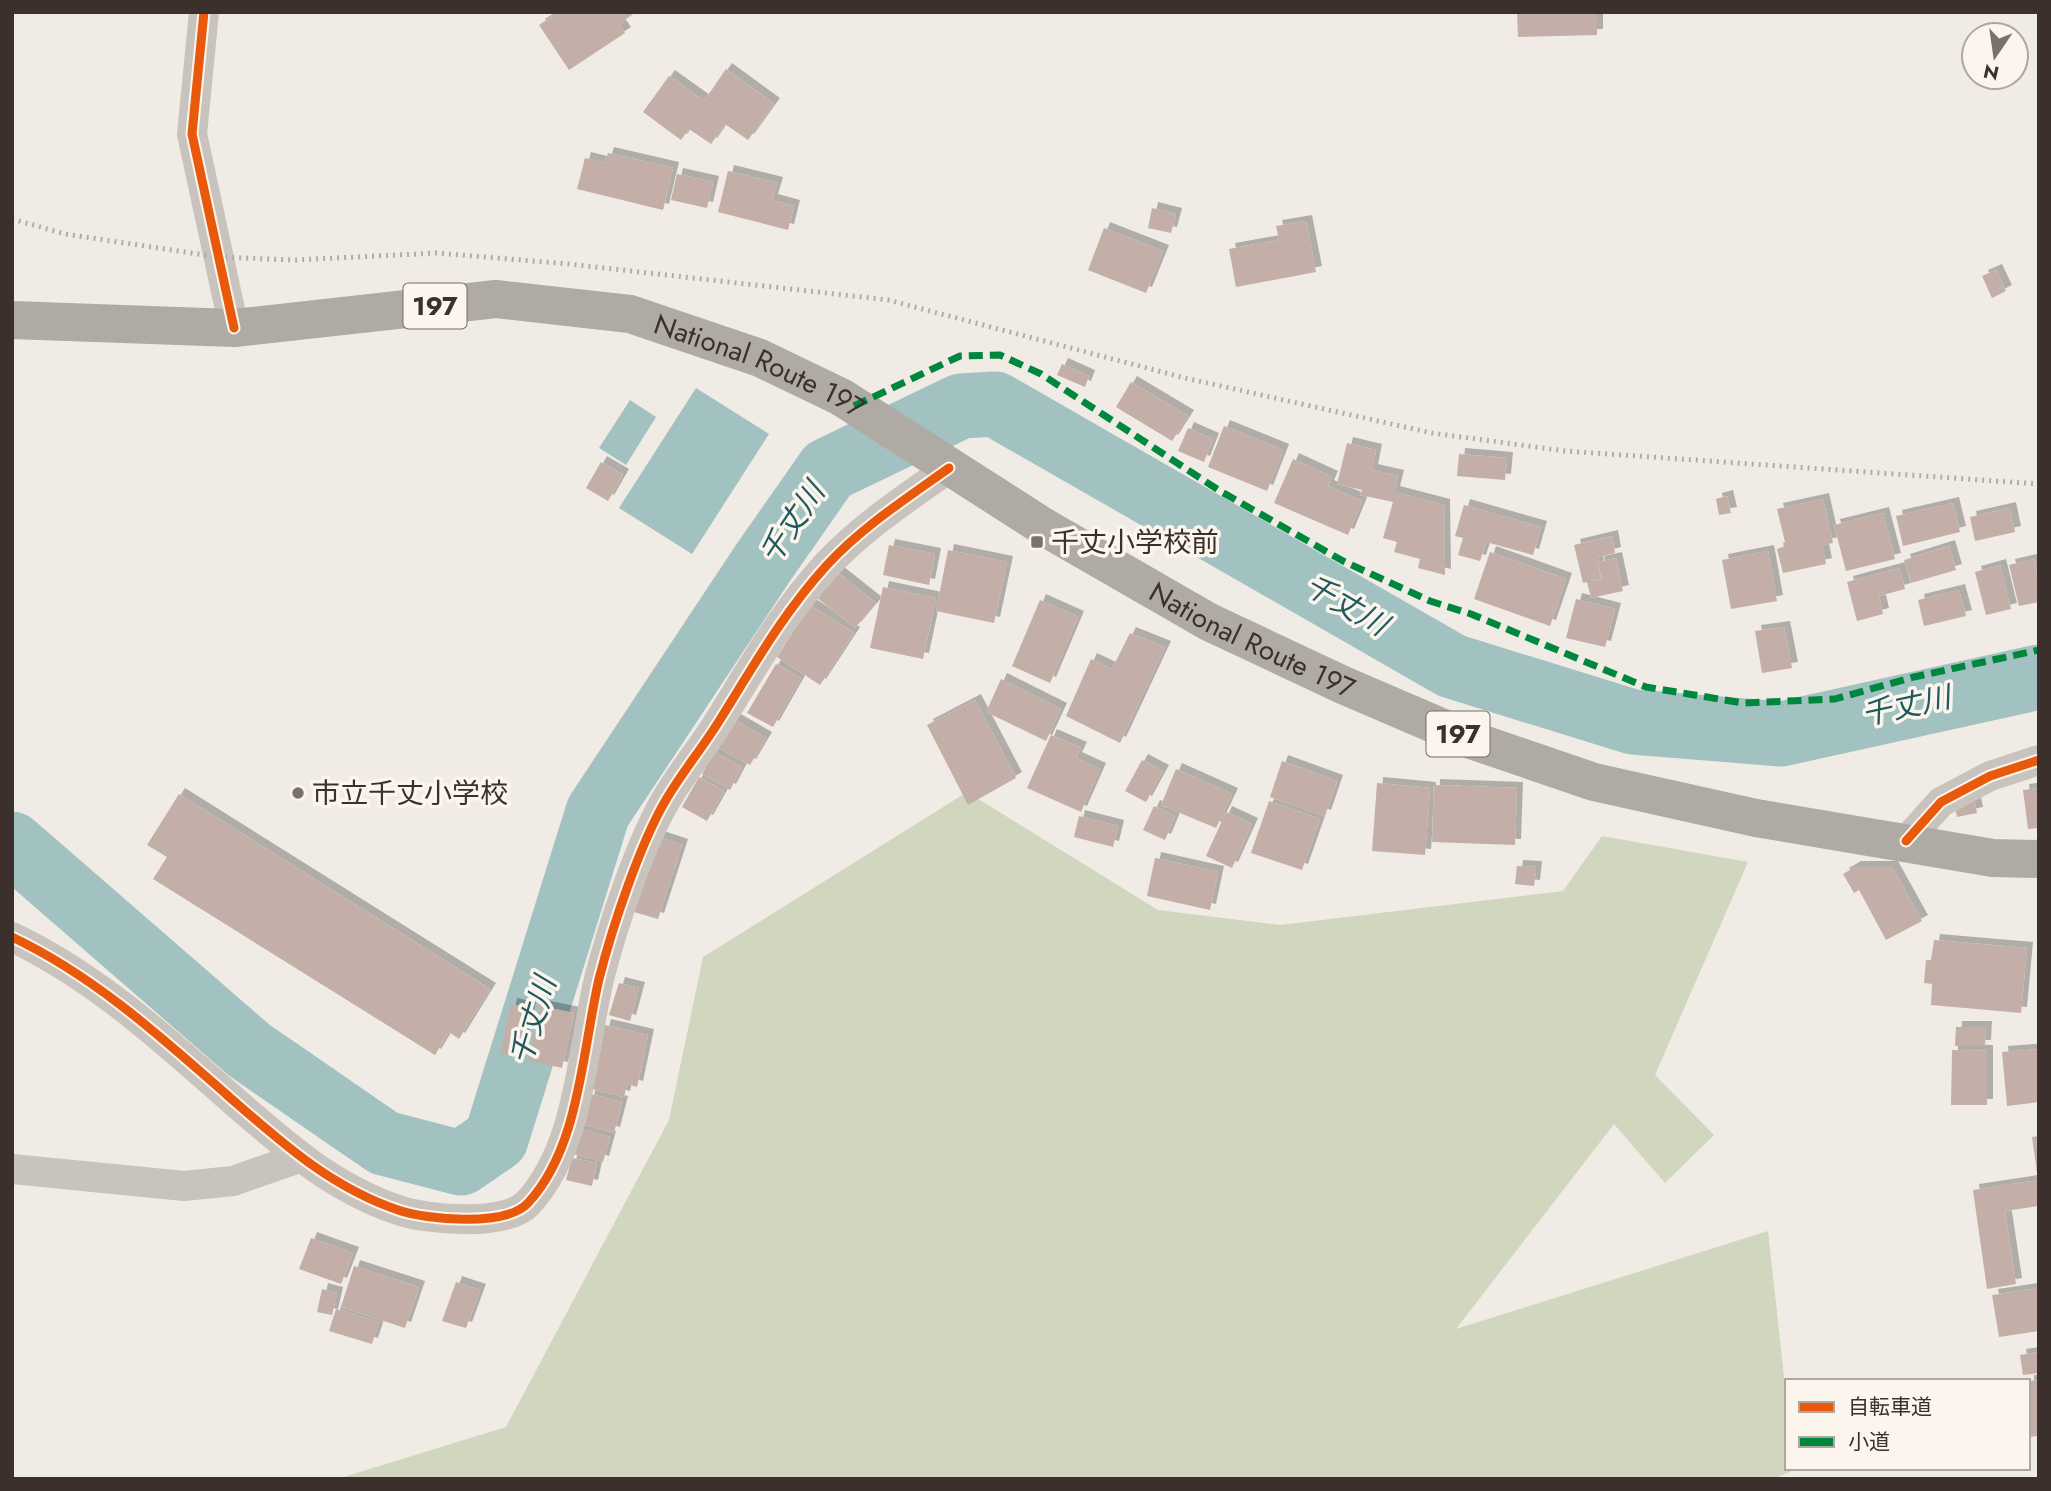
<svg xmlns="http://www.w3.org/2000/svg" width="2051" height="1491" font-family="Jost,'Noto Sans JP',sans-serif">
<defs>
<filter id="shadow"><feDropShadow dx="6" dy="-6" stdDeviation="0" flood-color="#0004"/></filter>
</defs>
<rect width="100%" height="100%" fill="#f0ebe5"/>
<!-- green -->
<polygon fill="#d1d6bf" points="967,792 1158,910 1280,925 1563,891 1602,836 1748,862 1655,1075 1714,1135 1665,1183 1614,1124 1456,1329 1768,1231 1787,1404 1787,1468 1794,1470 1773,1479 337,1479 506,1427 669,1120 703,957"/>
<!-- water -->
<g fill="#a1c2c1">
<polygon points="696,388 769,434 692,554 619,508"/>
<polygon points="630,400 656,417 626,465 599,448"/>
</g>
<g fill="none" stroke-linecap="round" stroke-linejoin="round">
<!-- river -->
<polyline stroke="#a1c2c1" stroke-width="65" points="12,844 249,1050 384,1143 461,1163 496,1139 598,812 763,563 828,470 961,406 995,404 1452,666 1633,722 1781,734 2039,677"/>
</g>
<!-- building -->
<g fill="#c3afa7" filter="url(#shadow)">
<polygon points="559,12 636,12 619,24 625,33 569,70 539,25"/>
<polygon points="1517,12 1597,12 1597,35 1518,37"/>
<polygon points="726,69 774,104 748,140 725,124 711,144 689,129 681,140 643,112 669,76 704,101"/>
<polygon points="608,153 673,168 663,210 577,189 585,158 605,163"/>
<polygon points="728,171 777,183 772,200 794,206 788,230 718,212"/>
<polygon points="677,174 713,182 707,208 671,200"/>
<polygon points="1152,208 1176,214 1171,233 1148,228"/>
<polygon points="1306,221 1316,272 1236,287 1229,249 1279,240 1276,226"/>
<polygon points="1104,228 1163,251 1146,293 1088,270"/>
<polygon points="1996,270 2006,291 1992,298 1982,276"/>
<polygon points="1062,364 1089,376 1085,387 1057,375"/>
<polygon points="1131,382 1188,416 1172,441 1116,407"/>
<polygon points="1224,426 1283,450 1267,491 1208,467"/>
<polygon points="1188,428 1213,439 1204,462 1178,451"/>
<polygon points="1347,443 1376,450 1372,470 1398,476 1394,492 1444,505 1445,575 1418,568 1420,559 1394,552 1397,542 1383,538 1393,502 1360,495 1362,490 1337,484"/>
<polygon points="1459,454 1507,458 1505,480 1457,476"/>
<polygon points="1293,459 1332,477 1328,486 1362,501 1348,535 1274,503"/>
<polygon points="601,462 623,475 608,501 586,488"/>
<polygon points="1727,496 1731,513 1719,515 1716,499"/>
<polygon points="1823,499 1833,543 1822,545 1826,564 1783,573 1777,549 1786,546 1777,509"/>
<polygon points="1953,503 1960,532 1903,546 1896,516"/>
<polygon points="1464,505 1541,527 1533,555 1486,542 1480,561 1458,555 1463,538 1455,536"/>
<polygon points="2010,508 2015,532 1975,541 1970,517"/>
<polygon points="1883,513 1895,559 1846,571 1834,525"/>
<polygon points="1612,536 1615,553 1596,558 1601,579 1591,581 1602,580 1598,562 1616,558 1623,591 1591,598 1587,582 1583,583 1574,545"/>
<polygon points="889,545 935,554 929,585 883,575"/>
<polygon points="1949,546 1956,570 1911,583 1904,560"/>
<polygon points="948,550 1007,562 994,623 936,611"/>
<polygon points="1768,551 1777,601 1731,609 1722,560"/>
<polygon points="1490,552 1566,579 1550,626 1474,599"/>
<polygon points="2035,559 2039,602 2019,606 2009,565"/>
<polygon points="2000,565 2011,609 1986,615 1975,572"/>
<polygon points="1899,568 1905,589 1879,596 1883,614 1857,621 1847,582"/>
<polygon points="837,572 876,603 855,628 816,597"/>
<polygon points="883,587 936,598 923,659 870,648"/>
<polygon points="1959,590 1966,616 1924,626 1918,600"/>
<polygon points="1576,599 1615,609 1605,647 1566,638"/>
<polygon points="1040,600 1078,617 1050,683 1012,666"/>
<polygon points="810,605 854,633 820,685 777,657"/>
<polygon points="1784,627 1792,668 1762,673 1755,631"/>
<polygon points="1130,633 1165,647 1120,743 1066,716 1091,659 1112,669"/>
<polygon points="776,664 801,678 773,727 747,713"/>
<polygon points="1001,679 1061,709 1046,741 986,712"/>
<polygon points="975,700 1016,778 968,805 927,725"/>
<polygon points="733,719 766,738 750,765 717,747"/>
<polygon points="1051,735 1081,748 1076,758 1100,769 1081,812 1027,788"/>
<polygon points="714,752 742,767 730,790 702,774"/>
<polygon points="1142,760 1163,771 1146,802 1125,791"/>
<polygon points="1282,761 1337,781 1325,816 1270,797"/>
<polygon points="1176,769 1232,794 1216,828 1161,805"/>
<polygon points="699,777 724,791 707,821 682,807"/>
<polygon points="1377,783 1430,788 1425,855 1372,851"/>
<polygon points="1434,785 1517,788 1515,845 1432,842"/>
<polygon points="2039,788 2039,828 2028,829 2023,790"/>
<polygon points="179,794 490,989 459,1039 449,1032 435,1055 153,879 167,857 147,845"/>
<polygon points="1974,798 1977,813 1957,817 1954,802"/>
<polygon points="1269,801 1320,819 1302,870 1251,853"/>
<polygon points="1154,806 1175,816 1165,840 1143,830"/>
<polygon points="1226,812 1252,824 1232,868 1206,856"/>
<polygon points="1079,816 1118,826 1113,847 1074,837"/>
<polygon points="658,837 682,845 658,919 634,912"/>
<polygon points="1155,858 1218,872 1210,910 1147,896"/>
<polygon points="1517,866 1536,867 1534,886 1515,884"/>
<polygon points="1855,867 1892,867 1922,921 1886,940 1859,890 1854,893 1843,874"/>
<polygon points="1934,940 2027,948 2021,1013 1931,1005 1932,984 1924,983 1926,960 1931,960"/>
<polygon points="619,983 639,988 630,1021 609,1015"/>
<polygon points="511,1004 530,1008 518,1057 500,1053"/>
<polygon points="540,1006 574,1013 562,1068 528,1060"/>
<polygon points="605,1025 648,1035 637,1087 627,1084 624,1097 588,1088"/>
<polygon points="1956,1027 1986,1027 1985,1046 1955,1046"/>
<polygon points="2039,1049 2039,1102 2007,1106 2002,1052"/>
<polygon points="1952,1050 1987,1051 1987,1105 1951,1105"/>
<polygon points="590,1094 622,1102 614,1133 582,1124"/>
<polygon points="577,1128 610,1137 603,1162 570,1153"/>
<polygon points="2039,1136 2039,1173 2037,1173 2032,1137"/>
<polygon points="572,1158 597,1163 592,1186 566,1180"/>
<polygon points="2039,1180 2039,1206 2005,1211 2016,1284 1987,1289 1973,1190"/>
<polygon points="311,1238 353,1253 341,1284 299,1269"/>
<polygon points="354,1266 419,1287 405,1328 341,1307"/>
<polygon points="456,1282 480,1290 466,1328 442,1321"/>
<polygon points="2039,1288 2039,1331 1999,1337 1992,1295"/>
<polygon points="322,1289 337,1293 332,1315 317,1312"/>
<polygon points="336,1309 379,1322 372,1344 329,1331"/>
<polygon points="2039,1352 2039,1373 2023,1375 2020,1355"/>
<polygon points="2039,1380 2039,1436 2028,1437 2028,1381"/>
</g>
<g fill="none" stroke-linecap="round" stroke-linejoin="round">
<!-- street -->
<g stroke="#c9c3be" stroke-width="30">
<polyline points="204,12 192,134 234,328"/>
<polyline points="1906,841 1941,802 1990,776 2039,760"/>
<path d="M12 937C94 976 160 1036 227 1095 281 1142 330 1187 398 1210 427 1220 506 1227 528 1203 580 1147 582 1051 599 979 612 928 640 843 667 798 683 771 704 746 721 718 754 665 784 612 827 565 862 527 907 498 949 468"/>
<polyline points="12,1169 184,1186 233,1181 299,1158"/>
</g>
<!-- highway -->
<path stroke="#afaaa4" stroke-width="38" id="s1" d="M12 320 234 328 496 299 630 314 760 358 841 397 1044 527 1209 622 1343 685 1471 740 1594 782 1756 818 1993 858 2039 859"/>
<!-- rail -->
<polyline stroke="#b1aca8" stroke-width="5" stroke-dasharray="2 5" stroke-linecap="butt" points="12,219 65,234 218,257 295,260 437,253 569,264 888,300 1185,378 1432,433 1565,451 2039,484"/>
<!-- quiet -->
<polyline stroke="#00873e" stroke-width="7" stroke-dasharray="14 7" stroke-linecap="butt" points="854,406 960,356 1000,355 1041,374 1220,491 1343,561 1430,601 1471,614 1646,687 1743,703 1835,699 1914,677 2039,650"/>
<defs>
<g id="cycleway">
<polyline points="204,12 192,134 234,328"/>
<polyline points="1906,841 1941,802 1990,776 2039,760"/>
<path d="M12 937C94 976 160 1036 227 1095 281 1142 330 1187 398 1210 427 1220 506 1227 528 1203 580 1147 582 1051 599 979 612 928 640 843 667 798 683 771 704 746 721 718 754 665 784 612 827 565 862 527 907 498 949 468"/>
</g>
</defs>
<!-- cycleway casing -->
<use href="#cycleway" stroke="#fbf5ee" stroke-width="13"/>
<!-- cycleway -->
<use href="#cycleway" stroke="#e8590c" stroke-width="9"/>
</g>
<!-- markers -->
<g fill="#7a716c" stroke="#fbf5ee" stroke-width="2.5">
<rect x="1030" y="535" width="14" height="14" rx="3.5"/>
<circle cx="298" cy="793" r="7"/>
</g>
<g text-anchor="middle" stroke-width="7" stroke-linejoin="round" paint-order="stroke">
<!-- shield labels -->
<g fill="#fbf5ee" stroke="#756b66" stroke-width="2">
<rect x="403.5" y="283.5" width="63" height="45" rx="5"/>
<rect x="1426.5" y="711.5" width="63" height="45" rx="5"/>
</g>
<g font-size="26" font-weight="bold" fill="#3b302b">
<text x="435" y="315">197</text>
<text x="1458" y="743">197</text>
</g>
<!-- street labels -->
<g font-size="28" fill="#3b302b" stroke="#fbf5ee">
<text dy="10" stroke="none"><textPath href="#s1" startOffset="760">National Route 197</textPath></text>
<text dy="10" stroke="none"><textPath href="#s1" startOffset="1326">National Route 197</textPath></text>
</g>
<!-- poi labels -->
<g font-size="28" fill="#3b302b" stroke="#fbf5ee" text-anchor="start">
<text x="1051" y="552">千丈小学校前</text>
<text x="312" y="803">市立千丈小学校</text>
</g>
<!-- water labels -->
<g font-size="30" font-style="italic" fill="#1f5a5e" stroke="#fbf5ee">
<text transform="translate(792 523) rotate(-56)" y="10">千丈川</text>
<text transform="translate(1346 605) rotate(30)" y="10">千丈川</text>
<text transform="translate(1906 706) rotate(-12)" y="10">千丈川</text>
<text transform="translate(533 1021) rotate(-73)" y="10">千丈川</text>
</g>
</g>
<!-- border -->
<rect width="2051" height="1491" fill="none" stroke="#3b302b" stroke-width="28"/>
<!-- legend -->
<rect x="1785" y="1379" width="245" height="91" fill="#fbf5ee" stroke="#aea6a0" stroke-width="2"/>
<rect x="1799" y="1402" width="35" height="10" fill="#e8590c" stroke="#aea6a0" stroke-width="2"/>
<text x="1848" y="1414" font-size="21" fill="#3b302b">自転車道</text>
<rect x="1799" y="1437" width="35" height="10" fill="#00873e" stroke="#aea6a0" stroke-width="2"/>
<text x="1848" y="1449" font-size="21" fill="#3b302b">小道</text>
<!-- north arrow -->
<g transform="translate(1995 56) rotate(193)"><circle r="33" fill="#fbf5ee" stroke="#aea6a0" stroke-width="2"/>
<path d="M0-5L12 26L0 18L-12 26Z" fill="#7a716c"/>
<text y="-10" font-size="19" font-weight="bold" text-anchor="middle" fill="#3b302b">N</text>
</g>
</svg>
